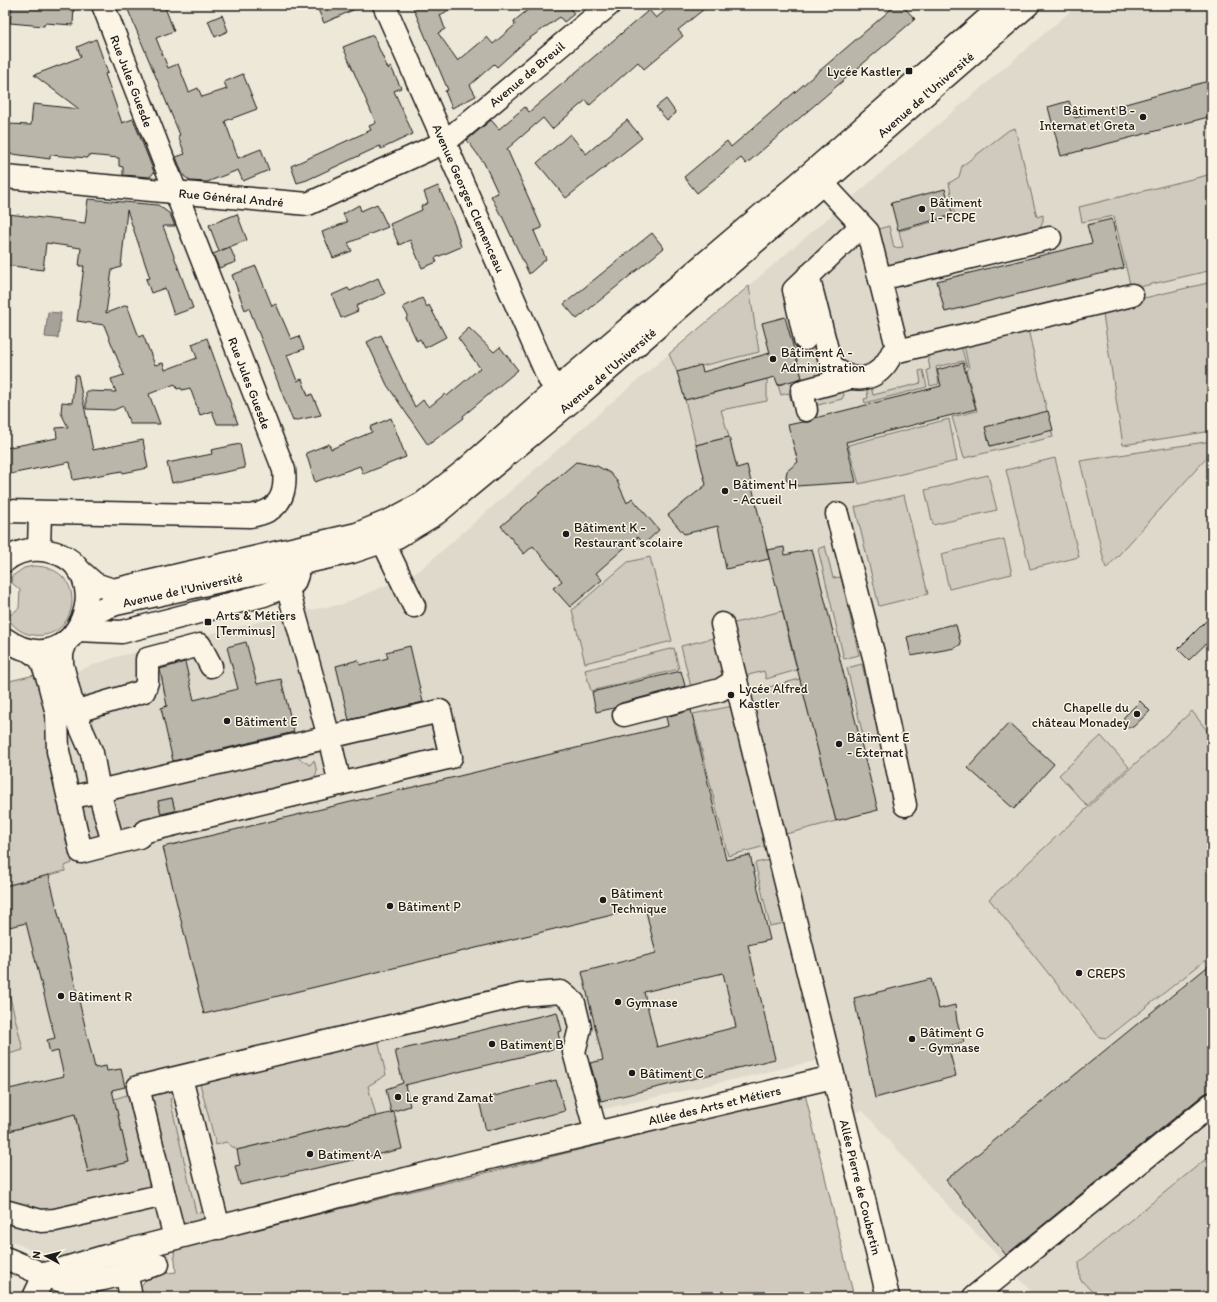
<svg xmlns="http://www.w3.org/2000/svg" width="1217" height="1302" font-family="Itim,sans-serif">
<rect width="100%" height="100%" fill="#eee8d9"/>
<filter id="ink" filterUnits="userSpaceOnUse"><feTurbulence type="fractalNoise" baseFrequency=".025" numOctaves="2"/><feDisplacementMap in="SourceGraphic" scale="8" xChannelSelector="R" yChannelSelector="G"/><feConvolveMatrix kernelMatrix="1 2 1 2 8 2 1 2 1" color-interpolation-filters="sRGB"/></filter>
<g filter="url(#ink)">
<!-- built -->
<polygon fill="#ded9cb" points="1078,5 1188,5 1207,7 1212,5 1212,1297 1036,1297 1010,1268 932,1189 863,1111 852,1113 837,1056 590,1112 590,1153 167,1260 165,1253 80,1273 5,1238 5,682 74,672 116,657 295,613 343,604 420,570 610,404"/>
<!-- green -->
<g fill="#cfcabd" stroke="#76736c">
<polygon points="1015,128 1037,217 1043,215 1043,221 1040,229 888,267 875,230 889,226 894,248 903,247 899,231 955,216 949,183 959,177 962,166 1009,130"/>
<polygon points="1212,174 1212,270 1131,289 1114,216 1082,222 1079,207"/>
<polygon points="1212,282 1212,431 1123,445 1102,308"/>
<polygon points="749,286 759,352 677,372 669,354"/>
<polygon points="1027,325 1053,437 964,458 952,417 977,411 966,370 969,368 963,341"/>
<polygon points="960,342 967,367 963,361 936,367 939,384 930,386 927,370 930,369 927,353"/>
<polygon points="815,345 829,381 802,399 791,401 789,393 781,395 778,385 802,378 794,349"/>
<polygon points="923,370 927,387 865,403 864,399 868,398 866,383 870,382 873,395 921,383 919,371"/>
<polygon points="767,379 767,401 721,410 729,437 696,445 685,400"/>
<polygon points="842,389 844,395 842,399 814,406 812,397"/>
<polygon points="949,419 957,461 859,484 848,445"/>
<polygon points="1212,441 1212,452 1106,569 1080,461"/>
<polygon points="1055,458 1079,557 1030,569 1006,470"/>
<polygon points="988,475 997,510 933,525 925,490"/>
<polygon points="904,495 928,594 879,606 855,507"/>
<polygon points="1004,539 1012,574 949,589 941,554"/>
<polygon points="825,546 833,578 841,577 859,655 844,659 818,549"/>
<polygon points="650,557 672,641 585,663 572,610 628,562"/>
<path d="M33 566C92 566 79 647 28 634 21 632 12 626 9 619V616L19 608 20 590 12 583 11 577 24 568Z"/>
<polygon points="782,611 797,670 766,679 764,671 745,676 731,624"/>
<polygon points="717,637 724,678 691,687 681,646"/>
<polygon points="674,648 679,669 591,691 585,670"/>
<polygon points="862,664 880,741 865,744 847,668"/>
<polygon points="39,674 51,722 48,756 72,863 65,866 65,871 5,886 5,682"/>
<polygon points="800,679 836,821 786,834 749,692"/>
<polygon points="728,707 733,707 768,843 765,846 728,856 693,714"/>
<polygon points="1192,711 1212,737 1212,955 1107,1038 1099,1037 989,899"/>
<polygon points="1101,736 1129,767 1087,806 1059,775"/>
<polygon points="301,752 298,758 310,765 314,760 317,772 315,776 310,779 175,811 172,798 158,801 161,814 147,826 118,832 113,801 117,799"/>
<polygon points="90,803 95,805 105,837 89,843 80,816 83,807"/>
<polygon points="769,860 785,923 770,926 755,863"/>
<polygon points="5,977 23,1050 5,1055"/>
<polygon points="376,1031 386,1075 368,1086 376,1116 237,1150 226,1142 216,1145 198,1076"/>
<polygon points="167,1085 180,1096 170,1099 196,1213 206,1211 210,1220 187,1227 182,1224 150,1095"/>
<path d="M805 1094 854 1297H140C137 1275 161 1274 176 1272L174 1250Z"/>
<polygon points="127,1095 136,1101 152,1185 149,1188 56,1212 5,1204 5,1132 62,1118 74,1112 88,1172 129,1162 114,1099"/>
<polygon points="1212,1154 1212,1297 1097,1297 1080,1279 1079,1262"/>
</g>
<!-- water -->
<polygon fill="#a7a299" stroke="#6f6c67" points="48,312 61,313 58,338 45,337"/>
<!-- building -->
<g fill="#bab6aa" stroke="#1c1c1c" fill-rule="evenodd">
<polygon points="12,5 74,5 73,25 45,23 44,26 10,23"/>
<polygon points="126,5 164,5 174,31 156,38 168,68 178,64 189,92 198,88 202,97 227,89 224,82 243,74 257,109 225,121 238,158 261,149 269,170 243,181 238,170 207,182 190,181 183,175 176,157 185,154 178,136 180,135"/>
<polygon points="316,5 364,5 324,23"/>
<polygon points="412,5 459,5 440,15 445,29 438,33 458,61 487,37 493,44 515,25 514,21 534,5 576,5 571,9 574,14 564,22 560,17 527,40 497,67 494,64 470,85 476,96 452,108 445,91 448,90"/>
<polygon points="672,5 709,5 678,30 683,36 644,69 638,62 590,105 586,100 552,129 543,118 507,149 542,228 534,231 546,259 529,274 502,216 501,216 491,196 498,193 484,163 467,140 491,120 499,129 525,107 529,112 649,10 656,18"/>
<polygon points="896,5 902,5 915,19 746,164 741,158 697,193 684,177 727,141 731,147"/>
<polygon points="222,15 228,31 215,37 208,21"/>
<polygon points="373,35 388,69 391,67 401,88 394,91 413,134 381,149 380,146 307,180 297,183 291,166 371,130 369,126 376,123 343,47"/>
<polygon points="96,39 108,73 105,74 122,123 133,119 154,172 150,177 123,175 123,167 119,166 119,158 88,155 88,158 50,155 50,159 5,153 8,124 31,125 33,104 79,109 34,75 81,57 77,47"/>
<polygon points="1212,80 1212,116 1061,156 1048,107 1069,101 1075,118"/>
<polygon points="666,99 676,113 667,120 656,107"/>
<polygon points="627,120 642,138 566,198 537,163 570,134 586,154"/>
<polygon points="438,186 456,228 461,247 435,258 437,262 422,268 410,240 399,245 390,224 422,210 421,206 428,203 424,192"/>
<polygon points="945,189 953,215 898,230 891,203"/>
<polygon points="88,199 158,205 170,214 175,226 163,226 193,308 174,315 165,288 151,293 146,279 150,278 127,210 121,267 112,270 106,313 127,305 139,337 143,335 155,365 163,363 165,370 197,358 192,344 207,338 238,424 217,424 212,411 200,415 190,388 182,390 181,388 177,389 175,384 149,394 160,424 130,424 123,406 114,410 86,409 86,391 116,392 111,379 124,375 104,325 77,321 84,266 79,266 81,248 46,243 43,270 5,265 5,242 8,214 85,223"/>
<polygon points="377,204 388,227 348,243 352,251 333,258 322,232 347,222 343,214 359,205 361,211"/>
<polygon points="237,214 247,240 219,251 209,225"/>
<polygon points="1112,219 1124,268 945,312 937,281 1092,243 1087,225"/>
<polygon points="652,233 664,248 577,319 564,304"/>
<polygon points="230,247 236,262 219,268 213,254"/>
<polygon points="256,266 272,306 276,304 291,339 299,336 304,349 287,355 297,381 302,379 308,396 312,394 321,415 293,421 249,308 245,310 232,275"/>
<polygon points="378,278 385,294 356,306 358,311 341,318 332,295 348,288 350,291"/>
<polygon points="422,298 427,307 429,305 446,337 425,348 420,339 417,341 406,318 408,316 403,307"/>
<polygon points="785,317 802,378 778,385 775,377 685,400 677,372 701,365 703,372 770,353 762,323"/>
<polygon points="469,328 494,352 500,347 518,370 463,416 464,418 428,445 387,385 367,342 381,335 415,407 423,400 429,407 445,394 447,396 480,368 458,338"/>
<polygon points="963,363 976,409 846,442 856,482 796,486 787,481 786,476 787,471 798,462 788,425 802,422 809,422 815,418 941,386 937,370"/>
<polygon points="75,375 78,375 93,450 143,440 148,468 123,473 122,471 73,480 70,462 5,475 5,448 57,438 56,428 68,427 61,413 62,402 72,403"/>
<polygon points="1048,411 1053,430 990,446 985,427"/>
<polygon points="391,418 406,457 363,474 360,466 315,482 306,453 329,444 331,449 372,432 370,427"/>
<polygon points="729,437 737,468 747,465 769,559 726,569 718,526 684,534 668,515 706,485 696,445"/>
<polygon points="240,444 245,468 172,483 167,463 212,454 211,450"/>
<polygon points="576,462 597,466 610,473 617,481 627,503 632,498 659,530 644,544 638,537 623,549 596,573 602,580 570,607 553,588 562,581 533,546 524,554 501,526"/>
<polygon points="784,547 785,555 812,549 878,810 836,821 767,550"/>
<polygon points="1212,615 1212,638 1189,660 1178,649"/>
<polygon points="949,625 956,625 961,644 955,648 911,656 907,637"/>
<polygon points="246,642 257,684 281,679 294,732 173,761 161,708 167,706 160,669 185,662 194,700 238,689 227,647"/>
<polygon points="410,646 423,702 349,720 336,666 358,660 360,665 388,658 386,652"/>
<polygon points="681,671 685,686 621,703 614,708 596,712 592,692"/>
<polygon points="1140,701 1150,711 1133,727 1122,727 1124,717"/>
<path d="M691 710 726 860 750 855 770 940 748 945 775 1059 601 1101 590 1063 603 1060 582 972 656 953 645 907 204 1014 163 847 668 726 666 717ZM723 973 736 1027 657 1047 644 992Z"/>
<polygon points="1009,723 1054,764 1014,809 968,768"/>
<polygon points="172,798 175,811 161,814 158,801"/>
<polygon points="49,875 95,1068 106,1066 107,1071 121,1069 125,1087 112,1090 129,1162 88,1172 75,1114 5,1132 5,1090 64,1076 58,1051 50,1053 47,1040 55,1038 26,923 5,928 5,886"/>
<polygon points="1212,963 1212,1091 1204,1094 1006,1255 946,1180"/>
<polygon points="931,979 939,1009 955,1005 957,1022 964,1042 948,1046 956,1076 875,1098 854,998"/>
<polygon points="557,1012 562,1031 558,1032 561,1047 405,1085 410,1106 391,1112 386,1089 403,1083 395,1051"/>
<polygon points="556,1080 565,1111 486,1131 479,1100"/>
<polygon points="394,1112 402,1149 240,1185 235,1166 240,1165 237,1150"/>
</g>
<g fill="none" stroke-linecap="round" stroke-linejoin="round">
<defs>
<g id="minor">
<path id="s1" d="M384 5 549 379 557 389"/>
<polyline points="813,173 868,232 898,351 1132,295"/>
<path id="s2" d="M5 177 308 204 445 142 609 5"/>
<path d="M808 276 831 365C854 387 879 381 892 353L898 351"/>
<polyline points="880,279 1050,238"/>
<polyline points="805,339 794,290 861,226"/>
<polyline points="806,410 802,391 850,378"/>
<path d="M5 511 250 516C277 512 287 498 284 470L103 5"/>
<polyline points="837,514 874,657 905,805"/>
<polyline points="377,529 414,606"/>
<polyline points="39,549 40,513"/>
<path d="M5 561C17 551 32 548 48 551 123 565 78 690 5 639"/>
<polyline points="78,569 95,584 113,590 357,534 391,520 423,503 465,470 545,399 812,172 1003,5"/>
<polyline points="287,586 329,737 340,784"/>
<path id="s3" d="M722 624 888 1297"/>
<path id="s4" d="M78 630C90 614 97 611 116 604L352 552 397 537 437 513 578 396 1028 5"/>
<polyline points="78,630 122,632 264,595 294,583 297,575 293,552"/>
<polyline points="66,642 62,653 62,664 74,712 92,753 99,791 113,843"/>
<polyline points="28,650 41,659 48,679 57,714 58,751 81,852 139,837 146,831 451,757 440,711 69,798"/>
<polyline points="74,712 144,691 147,682 147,659 200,645 211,666"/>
<polyline points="624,715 720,690 736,680"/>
<polyline points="181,1078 219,1228"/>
<polyline points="164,1195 175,1238"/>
<polyline points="5,1211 41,1221 55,1220 164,1195 138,1087 521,995 561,992 574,1003 580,1028 574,1052 596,1132"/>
<path d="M5 1258C24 1265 48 1279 68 1282 91 1286 134 1270 158 1264"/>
<polyline points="126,1272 131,1297"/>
<path id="s5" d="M34 1297 45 1274 106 1256 468 1163 833 1077"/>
<polyline points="974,1297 1212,1104"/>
</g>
</defs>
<!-- minor casing -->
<use href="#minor" stroke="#1c1c1c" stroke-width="25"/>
<!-- minor -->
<use href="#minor" stroke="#fcf5e5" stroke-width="22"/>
</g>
</g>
<!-- markers -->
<g fill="#1c1c1c" stroke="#fcf5e5" stroke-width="1.5">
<rect x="905" y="67" width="8" height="8" rx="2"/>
<circle cx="1143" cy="117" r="4"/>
<circle cx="922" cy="209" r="4"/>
<circle cx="773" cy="359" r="4"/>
<circle cx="725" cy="491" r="4"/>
<circle cx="566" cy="534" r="4"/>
<rect x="204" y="618" width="8" height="8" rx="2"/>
<circle cx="731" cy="695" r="4"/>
<circle cx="1137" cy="714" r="4"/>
<circle cx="227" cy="721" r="4"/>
<circle cx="839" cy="744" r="4"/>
<circle cx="603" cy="900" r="4"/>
<circle cx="390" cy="906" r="4"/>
<circle cx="1079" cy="973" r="4"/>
<circle cx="61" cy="996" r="4"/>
<circle cx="618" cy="1002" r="4"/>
<circle cx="912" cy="1039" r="4"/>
<circle cx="492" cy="1044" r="4"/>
<circle cx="632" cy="1073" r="4"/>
<circle cx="398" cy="1097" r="4"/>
<circle cx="310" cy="1154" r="4"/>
</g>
<g text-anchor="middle" stroke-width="3" stroke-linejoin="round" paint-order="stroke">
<!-- poi labels -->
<g font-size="13" fill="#1c1c1c" stroke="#fcf5e5" text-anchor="start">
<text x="901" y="76" text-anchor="end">Lycée Kastler</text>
<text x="1135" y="115" text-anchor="end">Bâtiment B -<tspan x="1135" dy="15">Internat et Greta</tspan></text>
<text x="930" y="207">Bâtiment<tspan x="930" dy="15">I - FCPE</tspan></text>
<text x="781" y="357">Bâtiment A -<tspan x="781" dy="15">Administration</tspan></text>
<text x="733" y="489">Bâtiment H<tspan x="733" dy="15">- Accueil</tspan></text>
<text x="574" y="532">Bâtiment K -<tspan x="574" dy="15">Restaurant scolaire</tspan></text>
<text x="216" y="620">Arts &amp; Métiers<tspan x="216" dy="15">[Terminus]</tspan></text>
<text x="739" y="693">Lycée Alfred<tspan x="739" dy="15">Kastler</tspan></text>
<text x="1129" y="712" text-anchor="end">Chapelle du<tspan x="1129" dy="15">château Monadey</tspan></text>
<text x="235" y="726">Bâtiment E</text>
<text x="847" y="742">Bâtiment E<tspan x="847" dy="15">- Externat</tspan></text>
<text x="611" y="898">Bâtiment<tspan x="611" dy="15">Technique</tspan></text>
<text x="398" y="911">Bâtiment P</text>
<text x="1087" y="978">CREPS</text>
<text x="69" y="1001">Bâtiment R</text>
<text x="626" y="1007">Gymnase</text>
<text x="920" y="1037">Bâtiment G<tspan x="920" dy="15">- Gymnase</tspan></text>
<text x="500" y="1049">Batiment B</text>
<text x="640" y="1078">Bâtiment C</text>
<text x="406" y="1102">Le grand Zamat</text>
<text x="318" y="1159">Batiment A</text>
</g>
<!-- street labels -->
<g font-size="13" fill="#1c1c1c" stroke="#fcf5e5">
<text dy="5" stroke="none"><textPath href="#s2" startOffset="561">Avenue de Breuil</textPath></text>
<text transform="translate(132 81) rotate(69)" y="5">Rue Jules Guesde</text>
<text dy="5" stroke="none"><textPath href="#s4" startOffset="1026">Avenue de l'Université</textPath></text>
<text dy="5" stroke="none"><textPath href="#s2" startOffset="227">Rue Général André</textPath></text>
<text dy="5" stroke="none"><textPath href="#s1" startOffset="211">Avenue Georges Clemenceau</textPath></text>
<text dy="5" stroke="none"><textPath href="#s4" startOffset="605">Avenue de l'Université</textPath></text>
<text transform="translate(250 383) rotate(69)" y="5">Rue Jules Guesde</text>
<text dy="5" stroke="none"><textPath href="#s4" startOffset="115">Avenue de l'Université</textPath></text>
<text dy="5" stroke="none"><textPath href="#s5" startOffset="716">Allée des Arts et Métiers</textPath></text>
<text dy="5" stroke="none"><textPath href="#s3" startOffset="580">Allée Pierre de Coubertin</textPath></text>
</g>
</g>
<!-- margin -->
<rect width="1217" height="1302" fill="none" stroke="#fcf5e5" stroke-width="20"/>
<rect x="10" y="10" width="1197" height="1282" fill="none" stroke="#1c1c1c" stroke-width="1.5" filter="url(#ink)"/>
<!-- north arrow -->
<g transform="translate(46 1256) rotate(277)" stroke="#fcf5e5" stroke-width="3" paint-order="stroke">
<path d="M0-3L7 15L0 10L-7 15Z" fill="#1c1c1c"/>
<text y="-6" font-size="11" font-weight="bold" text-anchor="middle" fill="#1c1c1c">N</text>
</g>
</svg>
